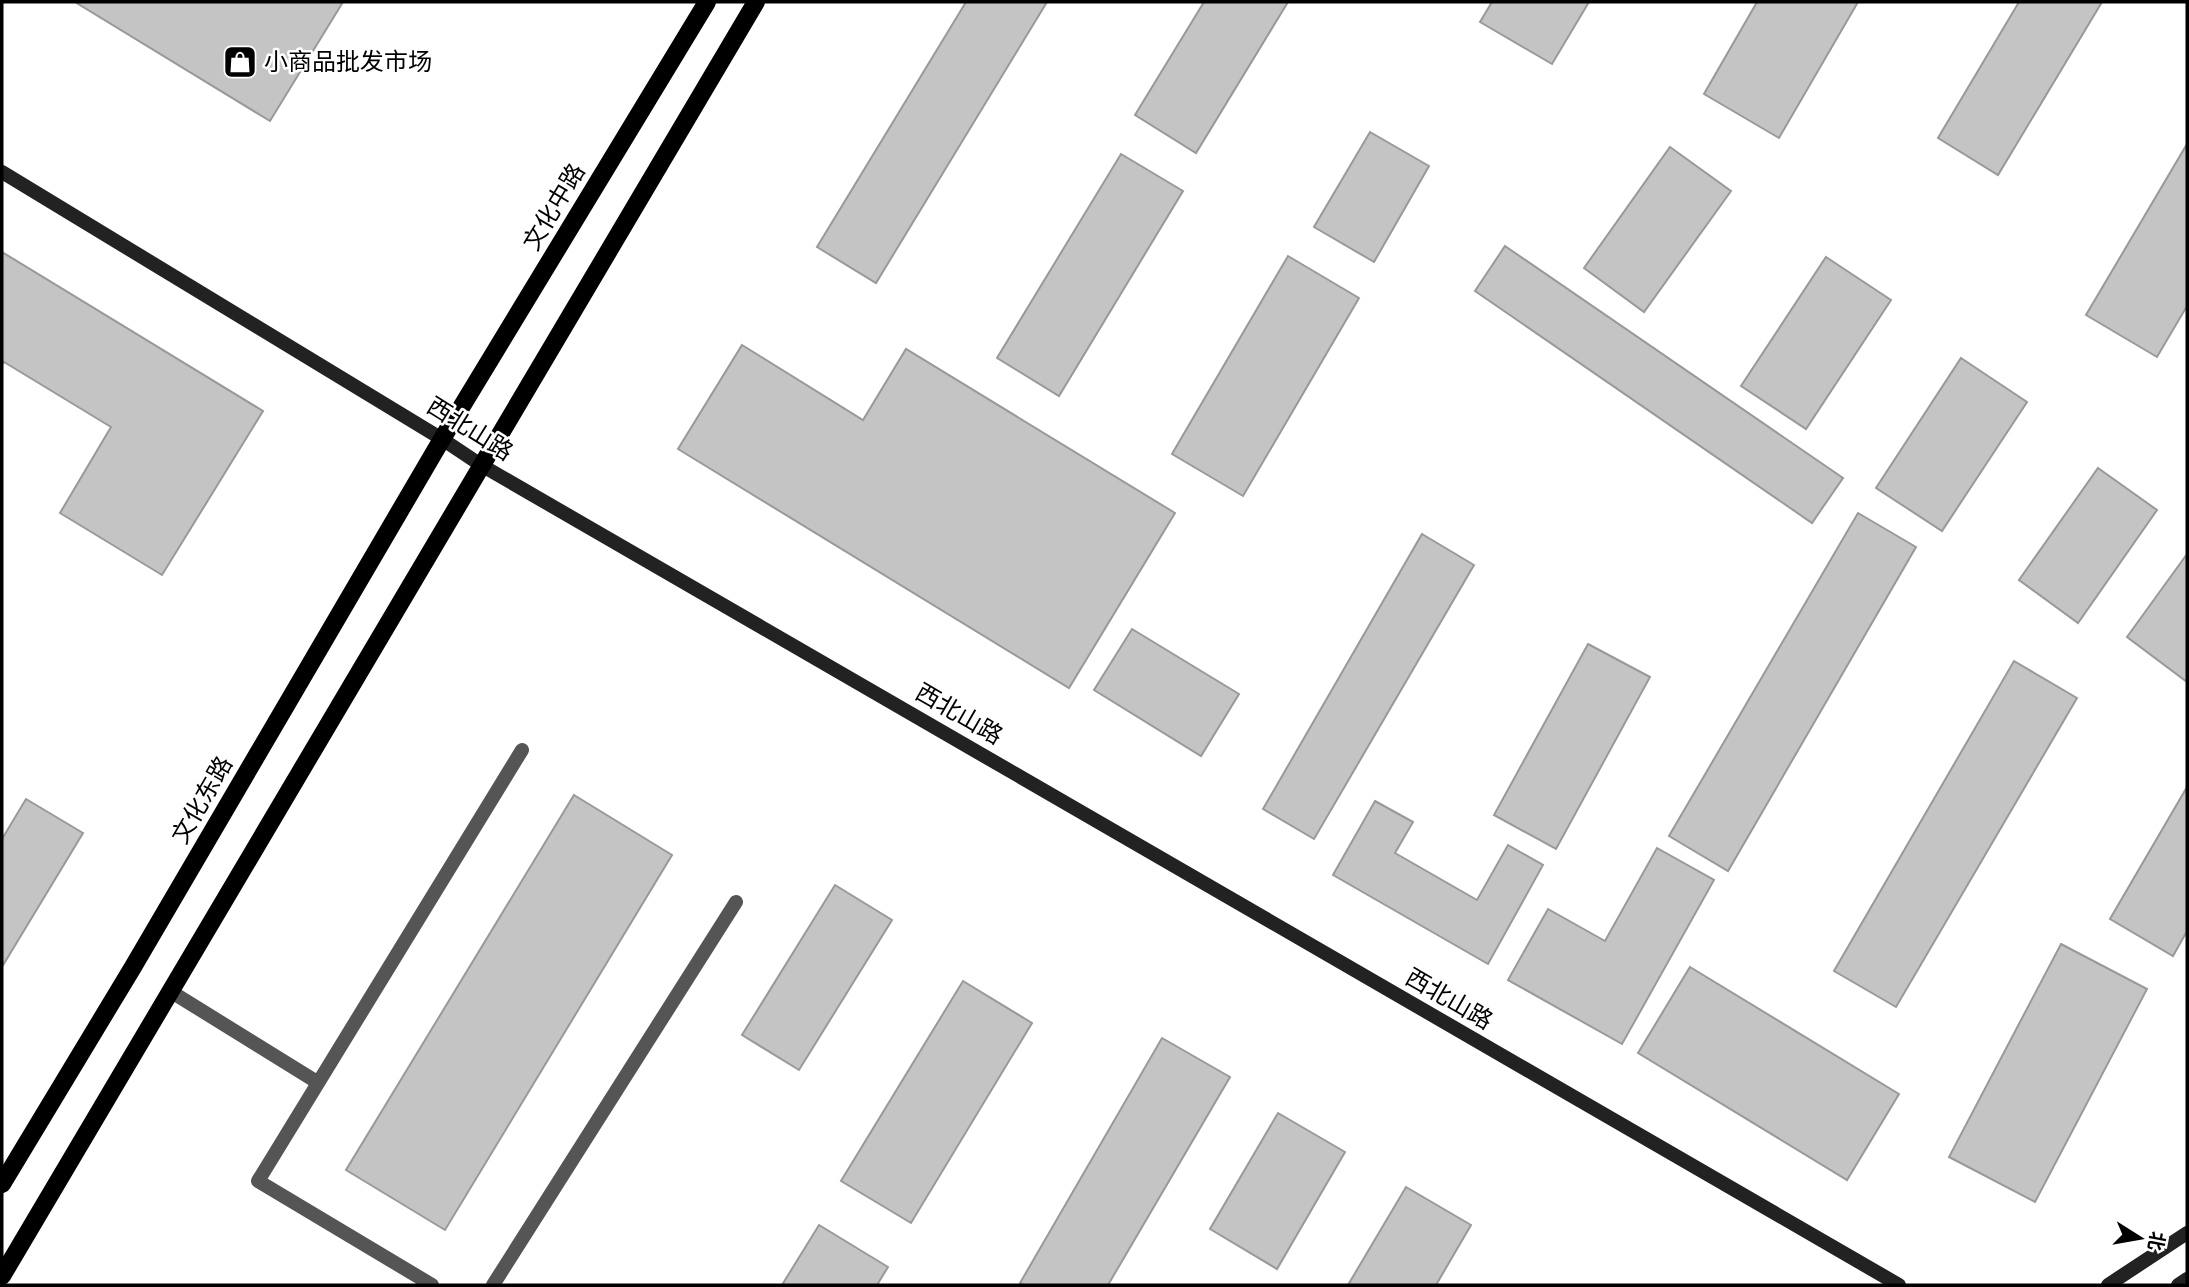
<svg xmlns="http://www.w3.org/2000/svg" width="2189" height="1287" font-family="'Titillium Web','Noto Sans SC',sans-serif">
<rect width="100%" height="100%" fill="#fff"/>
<!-- building -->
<g fill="#c4c4c4" stroke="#999" stroke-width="2">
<polygon points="75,2 343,2 270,121"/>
<polygon points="966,2 1047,2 876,283 817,247"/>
<polygon points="1204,2 1288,2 1196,153 1135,115"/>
<polygon points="1492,2 1589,2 1552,64 1480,22"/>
<polygon points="1757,2 1858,2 1779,138 1704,94"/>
<polygon points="2019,2 2102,2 1998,175 1938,138"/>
<polygon points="1370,132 1429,166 1374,262 1314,227"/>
<polygon points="2187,144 2187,306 2157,357 2086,315"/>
<polygon points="1670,147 1731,191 1644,312 1584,268"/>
<polygon points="1121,154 1183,191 1059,396 997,358"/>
<polygon points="1505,246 1843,478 1812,523 1475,291"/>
<polygon points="2,252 263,411 162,575 60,513 111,427 4,362 2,365"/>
<polygon points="1288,256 1359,298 1243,496 1172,454"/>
<polygon points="1826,257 1891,300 1806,429 1741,386"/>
<polygon points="742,345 863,420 906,349 1175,513 1069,688 678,449"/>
<polygon points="1961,358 2027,402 1942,531 1876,488"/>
<polygon points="2098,468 2157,510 2078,623 2019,580"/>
<polygon points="1858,513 1916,547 1728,871 1669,836"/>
<polygon points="1422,534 1474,565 1314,839 1263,809"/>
<polygon points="2187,554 2187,682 2127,637"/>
<polygon points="1132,629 1239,694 1201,756 1094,690"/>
<polygon points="1588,644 1650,677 1556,849 1494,815"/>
<polygon points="2014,661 2077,698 1896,1007 1834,971"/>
<polygon points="2187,787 2187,931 2173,956 2110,919"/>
<polygon points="574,795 672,855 445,1230 346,1170"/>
<polygon points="26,799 83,833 2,967 2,839"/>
<polygon points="1375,801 1413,822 1395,853 1477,900 1508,845 1543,865 1488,964 1333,875"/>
<polygon points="1657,848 1714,880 1622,1044 1508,980 1548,909 1605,941"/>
<polygon points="835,885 892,920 799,1070 742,1035"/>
<polygon points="2061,944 2147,989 2035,1202 1949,1157"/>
<polygon points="1690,967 1899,1094 1847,1180 1638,1053"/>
<polygon points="963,981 1032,1023 911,1223 841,1181"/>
<polygon points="1162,1038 1230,1077 1108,1285 1024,1285 1020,1283"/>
<polygon points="1278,1113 1345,1152 1277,1269 1210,1229"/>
<polygon points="1406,1187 1471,1225 1436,1285 1348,1285"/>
<polygon points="819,1225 888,1267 877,1285 782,1285"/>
</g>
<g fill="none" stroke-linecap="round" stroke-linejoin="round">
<!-- service -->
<g stroke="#555" stroke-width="14">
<polyline points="170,991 317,1082"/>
<polyline points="432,1285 258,1181 522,750"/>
<polyline points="493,1285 736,902"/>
</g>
<!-- secondary -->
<g stroke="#222" stroke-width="14">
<polyline points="2,172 442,439 481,465 1899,1285"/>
<polyline points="2108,1285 2187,1233"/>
<polyline points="2178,1285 2187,1279"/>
</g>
<!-- primary -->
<g stroke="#000" stroke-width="18">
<polyline points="2,1184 133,967 442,439 707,2"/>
<polyline points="2,1276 756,2"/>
</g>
</g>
<!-- icons -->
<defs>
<symbol id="shop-square" viewBox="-11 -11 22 22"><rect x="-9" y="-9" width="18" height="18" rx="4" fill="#000" stroke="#fff"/><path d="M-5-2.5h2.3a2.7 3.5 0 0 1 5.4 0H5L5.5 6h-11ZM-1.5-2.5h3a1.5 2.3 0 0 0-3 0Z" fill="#fff"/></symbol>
</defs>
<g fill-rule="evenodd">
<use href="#shop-square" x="221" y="43" width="38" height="38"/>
</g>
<g text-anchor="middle" stroke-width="5" stroke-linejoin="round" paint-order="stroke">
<!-- poi labels -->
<g font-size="24" fill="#000" stroke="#fff" text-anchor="start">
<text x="264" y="70">小商品批发市场</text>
</g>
<!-- street labels -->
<g font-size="24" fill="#000" stroke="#fff">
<text transform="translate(554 207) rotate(-59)" y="8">文化中路</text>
<text transform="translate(470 429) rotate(32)" y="8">西北山路</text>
<text transform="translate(959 714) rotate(30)" y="8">西北山路</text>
<text transform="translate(202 800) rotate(-60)" y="8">文化东路</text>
<text transform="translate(1449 999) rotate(30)" y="8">西北山路</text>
</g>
</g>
<!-- border -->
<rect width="2189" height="1287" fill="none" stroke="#000000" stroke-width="7"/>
<!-- north arrow -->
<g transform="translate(2140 1238) rotate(101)" stroke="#ffffff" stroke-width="5" paint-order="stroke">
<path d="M0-5L12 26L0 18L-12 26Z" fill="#000000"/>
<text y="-10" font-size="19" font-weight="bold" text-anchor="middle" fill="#000000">北</text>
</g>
</svg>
